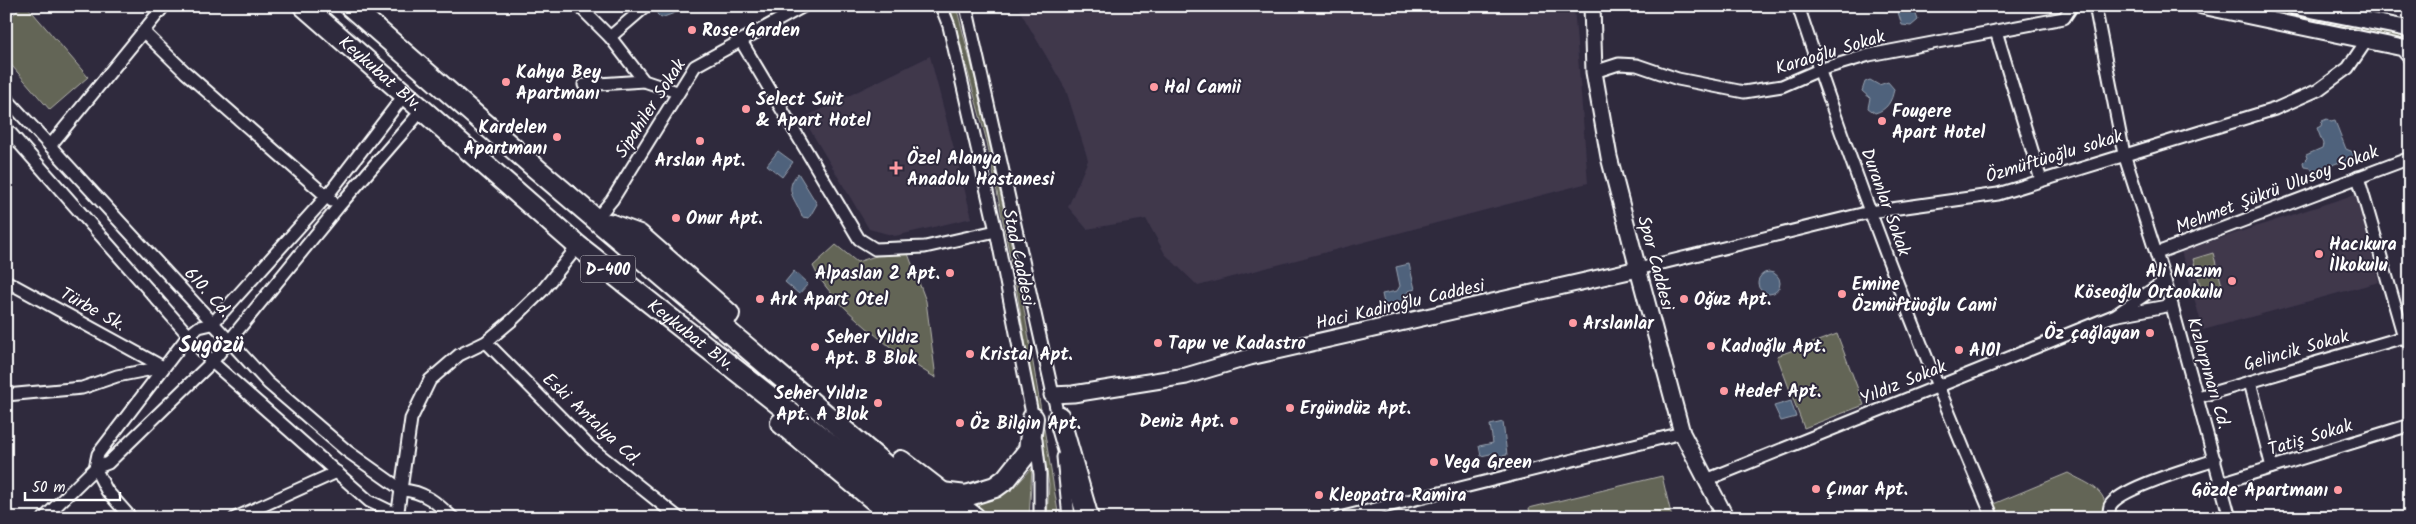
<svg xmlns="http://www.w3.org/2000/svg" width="2416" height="524" font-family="Kalam,sans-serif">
<rect width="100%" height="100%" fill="#2f2a3d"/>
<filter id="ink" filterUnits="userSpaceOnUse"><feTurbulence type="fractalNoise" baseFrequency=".02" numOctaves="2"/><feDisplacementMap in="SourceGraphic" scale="10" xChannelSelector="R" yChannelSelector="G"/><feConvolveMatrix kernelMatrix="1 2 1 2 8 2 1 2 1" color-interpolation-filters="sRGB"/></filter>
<g filter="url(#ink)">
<!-- built -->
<g fill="#3f374c">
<polygon points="1017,6 1574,6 1588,183 1198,286 1165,254 1146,219 1087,229 1068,207 1088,160 1066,90"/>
<polygon points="930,56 972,218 895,236 869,229 803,118"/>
<polygon points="2356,194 2379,282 2203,330 2181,251"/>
</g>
<!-- green -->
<g fill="#646557" stroke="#b2b2ab">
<polygon points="23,6 27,6 88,77 50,110 6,59 6,21"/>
<polygon points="950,6 956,6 976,82 1020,285 1059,518 1047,518 1049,484 1015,281 987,142"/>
<polygon points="2229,6 2270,6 2402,32 2410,36 2410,47"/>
<path d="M836 245 857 262 885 253 907 251 926 301 936 378C901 358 828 302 813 266Z"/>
<polygon points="2213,253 2223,289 2203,295 2193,259"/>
<polygon points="1837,334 1864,405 1804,428 1777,356"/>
<polygon points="1032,468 1029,518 993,518 972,503 1012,490"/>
<path d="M2068 473C2089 485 2110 489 2105 518H1997L1991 505Z"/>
<polygon points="1662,476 1672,518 1531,518 1529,508"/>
</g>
<!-- water -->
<g fill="#50627b" stroke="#96a1b0">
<polygon points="657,6 686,6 680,11 661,18 657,14"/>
<polygon points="1896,6 1913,6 1918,20 1911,26 1902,25"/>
<path d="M1870 80 1879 85 1888 82 1894 89C1892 101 1887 110 1875 113L1868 108 1870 98 1862 91 1865 82Z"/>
<polygon points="2327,119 2331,122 2335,121 2346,149 2353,152 2354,160 2349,164 2340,162 2313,172 2311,168 2304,167 2303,162 2307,158 2306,155 2322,148 2323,144 2317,128 2321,126 2322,121"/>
<polygon points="778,151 793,162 782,177 767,165"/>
<path d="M798 173 817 204 809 218 802 217C797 199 782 192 798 173Z"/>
<polygon points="1409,264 1415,289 1409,291 1406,296 1407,303 1385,308 1382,294 1397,291 1400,286 1396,267"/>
<polygon points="794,271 808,284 799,294 785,282"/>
<circle cx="1769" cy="283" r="11"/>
<polygon points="1791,401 1796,417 1781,421 1774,406"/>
<polygon points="1503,422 1507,455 1496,457 1495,453 1481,456 1479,446 1493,443 1490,425"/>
</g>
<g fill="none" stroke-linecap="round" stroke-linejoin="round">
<defs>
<g id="street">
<polyline points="579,6 610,37 644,81 677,92"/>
<polyline points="941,6 949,26 996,231 1034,424"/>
<polyline points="966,6 1059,421"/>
<path d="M1798 6C1855 180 1921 350 1993 518"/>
<polyline points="2095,6 2124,154 2165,281 2230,518"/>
<polyline points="1996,31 2041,180"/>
<polyline points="144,32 185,72 332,201"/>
<polyline points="610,37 646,6"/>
<polyline points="741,41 859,239 875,249 925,247 996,231"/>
<polyline points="1594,72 1619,64 1637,65 1678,79 1744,92 1782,86 1819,70 1869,55 2064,18 2072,6"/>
<polyline points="584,85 644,81"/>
<polyline points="6,98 268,383 347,451 402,490"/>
<polyline points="6,128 212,362 369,501 398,515"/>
<polyline points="50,146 164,6"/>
<polyline points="2358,177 2404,337 2410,345"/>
<polyline points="596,219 612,200 695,66 804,6"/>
<polyline points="2157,253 2410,158"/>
<polyline points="1638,269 1870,212 1998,194 2275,109 2318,90 2348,68 2367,40"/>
<polyline points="6,281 163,367"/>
<polyline points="2117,314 2165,281"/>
<polyline points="486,342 590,447 679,518"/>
<polyline points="2250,382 2272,467"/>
<polyline points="6,395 82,388 117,376 163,367"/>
<polyline points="2198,397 2404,337"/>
<polyline points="1036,440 1040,474 1040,518"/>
<polyline points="1063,457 1069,518"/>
<polyline points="95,468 98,454 188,336 199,327 212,324 327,196 405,94"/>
<polyline points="95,468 107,491 131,518"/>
<polyline points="1706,480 2113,316 2172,305"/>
<polyline points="2221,483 2410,425"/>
<path d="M402 490C424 491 437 503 453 518"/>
<polyline points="44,518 95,468 108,463 212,362 339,206 423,109"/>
<polyline points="235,518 337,472"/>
<polyline points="397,518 411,419 430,380 459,355 486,342 511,321 542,291 578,246"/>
<polyline points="1339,518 1682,433"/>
<path d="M2108 518C2109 515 2109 509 2110 506 2119 488 2195 467 2215 460"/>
</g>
<g id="secondary">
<polyline points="1592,6 1594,72 1609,157 1638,269 1682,433 1726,518"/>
<polyline points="2202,6 2403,48 2410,56"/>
<polyline points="2293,6 2405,28 2410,31"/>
<polyline points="1052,395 1073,394 1186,376 1250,357 1638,269"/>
</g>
<g id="highway">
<path id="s1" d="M304 6 578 246 924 518"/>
<polyline points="350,6 539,171 947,518"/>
<polyline points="609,224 639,235 729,314"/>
<polyline points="1059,417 1088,518"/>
<polyline points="781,423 896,518"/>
<polyline points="901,461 975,518"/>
<polyline points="942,493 966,496 995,487 1006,479 1029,450 1033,418"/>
</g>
</defs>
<!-- street casing -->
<use href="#street" stroke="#fff" stroke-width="15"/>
<!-- secondary casing -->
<use href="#secondary" stroke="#fff" stroke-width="19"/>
<!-- highway casing -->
<use href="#highway" stroke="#fff" stroke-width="24"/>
<!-- street -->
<use href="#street" stroke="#2f2a3d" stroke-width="11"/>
<!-- secondary -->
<use href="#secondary" stroke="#2f2a3d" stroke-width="15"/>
<!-- highway -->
<use href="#highway" stroke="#2f2a3d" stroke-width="20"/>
</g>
</g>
<!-- markers -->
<g fill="#ff9aa2" stroke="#2f2a3d" stroke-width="2">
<circle cx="692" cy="30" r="5"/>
<circle cx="506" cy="82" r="5"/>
<circle cx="1154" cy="87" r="5"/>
<circle cx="746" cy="109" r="5"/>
<circle cx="1882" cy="121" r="5"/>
<circle cx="557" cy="137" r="5"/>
<circle cx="700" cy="141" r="5"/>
<path d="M893.5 160.5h5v5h5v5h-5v5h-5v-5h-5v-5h5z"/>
<circle cx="676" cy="218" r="5"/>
<circle cx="2319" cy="254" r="5"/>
<circle cx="950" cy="273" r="5"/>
<circle cx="2232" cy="281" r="5"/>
<circle cx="1842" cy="294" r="5"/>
<circle cx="760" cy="299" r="5"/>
<circle cx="1684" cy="299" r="5"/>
<circle cx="1573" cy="323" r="5"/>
<circle cx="2150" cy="333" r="5"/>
<circle cx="1158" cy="343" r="5"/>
<circle cx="1711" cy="346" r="5"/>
<circle cx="815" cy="347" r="5"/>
<circle cx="1959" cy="350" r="5"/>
<circle cx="970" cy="354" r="5"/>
<circle cx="1724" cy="391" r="5"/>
<circle cx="878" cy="403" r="5"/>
<circle cx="1290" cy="408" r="5"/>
<circle cx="1234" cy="421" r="5"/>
<circle cx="960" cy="423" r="5"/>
<circle cx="1434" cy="462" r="5"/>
<circle cx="1816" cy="489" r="5"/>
<circle cx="2338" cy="490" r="5"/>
<circle cx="1319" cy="495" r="5"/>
</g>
<g text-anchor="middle" stroke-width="4" stroke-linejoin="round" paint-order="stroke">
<!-- shield labels -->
<rect fill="#2f2a3d" stroke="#c1bfc5" stroke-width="1" x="580.5" y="255.5" width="55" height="27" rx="4"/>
<g font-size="16" font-weight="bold" fill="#fff">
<text x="608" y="275">D-400</text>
</g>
<!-- poi labels -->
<g font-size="18" font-weight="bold" fill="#fff" stroke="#2f2a3d" text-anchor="start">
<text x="702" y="36">Rose Garden</text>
<text x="516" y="78">Kahya Bey<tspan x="516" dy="21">Apartmanı</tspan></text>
<text x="1164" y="93">Hal Camii</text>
<text x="756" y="105">Select Suit<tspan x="756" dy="21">&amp; Apart Hotel</tspan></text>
<text x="1892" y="117">Fougere<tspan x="1892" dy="21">Apart Hotel</tspan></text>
<text x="547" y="133" text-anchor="end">Kardelen<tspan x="547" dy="21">Apartmanı</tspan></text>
<text x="907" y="164">Özel Alanya<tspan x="907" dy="21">Anadolu Hastanesi</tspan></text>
<text x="700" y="166" text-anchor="middle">Arslan Apt.</text>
<text x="686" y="224">Onur Apt.</text>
<text x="2329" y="250">Hacıkura<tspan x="2329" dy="21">İlkokulu</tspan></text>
<text x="2222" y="277" text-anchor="end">Ali Nazım<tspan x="2222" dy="21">Köseoğlu Ortaokulu</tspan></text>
<text x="940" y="279" text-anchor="end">Alpaslan 2 Apt.</text>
<text x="1852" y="290">Emine<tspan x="1852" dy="21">Özmüftüoğlu Cami</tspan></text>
<text x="770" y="305">Ark Apart Otel</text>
<text x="1694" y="305">Oğuz Apt.</text>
<text x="1583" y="329">Arslanlar</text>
<text x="2140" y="339" text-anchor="end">Öz çağlayan</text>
<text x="825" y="343">Seher Yıldız<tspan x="825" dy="21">Apt. B Blok</tspan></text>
<text x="1168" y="349">Tapu ve Kadastro</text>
<text x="1721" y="352">Kadıoğlu Apt.</text>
<text x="1969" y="356">A101</text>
<text x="980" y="360">Kristal Apt.</text>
<text x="1734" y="397">Hedef Apt.</text>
<text x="868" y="399" text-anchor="end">Seher Yıldız<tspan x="868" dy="21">Apt. A Blok</tspan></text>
<text x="1300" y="414">Ergündüz Apt.</text>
<text x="1224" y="427" text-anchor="end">Deniz Apt.</text>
<text x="970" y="429">Öz Bilgin Apt.</text>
<text x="1444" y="468">Vega Green</text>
<text x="1826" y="495">Çınar Apt.</text>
<text x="2328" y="496" text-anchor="end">Gözde Apartmanı</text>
<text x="1329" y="501">Kleopatra Ramira</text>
</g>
<!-- street labels -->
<g font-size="18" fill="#fff" stroke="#2f2a3d">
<text transform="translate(1830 52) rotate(-17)" y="6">Karaoğlu Sokak</text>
<text dy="6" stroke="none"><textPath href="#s1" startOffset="102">Keykubat Blv.</textPath></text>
<text transform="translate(650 108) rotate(-57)" y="6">Sipahiler Sokak</text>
<text transform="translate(2054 156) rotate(-17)" y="6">Özmüftüoğlu sokak</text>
<text transform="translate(2277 189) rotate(-21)" y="6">Mehmet Şükrü Ulusoy Sokak</text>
<text transform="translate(1886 202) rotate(70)" y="6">Duranlar Sokak</text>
<text transform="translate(1019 257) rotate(78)" y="6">Stad Caddesi</text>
<text transform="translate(1656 263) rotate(75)" y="6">Spor Caddesi</text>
<text transform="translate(208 292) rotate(48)" y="6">610. Cd.</text>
<text transform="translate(1400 304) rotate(-13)" y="6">Haci Kadiroğlu Caddesi</text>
<text transform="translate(93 309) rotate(29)" y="6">Türbe Sk.</text>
<text dy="6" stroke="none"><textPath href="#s1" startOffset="508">Keykubat Blv.</textPath></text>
<text transform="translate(2296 350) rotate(-16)" y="6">Gelincik Sokak</text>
<text transform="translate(2209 373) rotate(74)" y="6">Kızlarpınarı Cd.</text>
<text transform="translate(1903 382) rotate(-22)" y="6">Yıldız Sokak</text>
<text transform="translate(592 419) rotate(43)" y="6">Eski Antalya Cd.</text>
<text transform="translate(2310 437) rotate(-17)" y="6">Tatiş Sokak</text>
</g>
<!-- district labels -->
<g font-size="22" font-weight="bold" fill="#fff" stroke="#2f2a3d">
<text x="211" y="352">Sugözü</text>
</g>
</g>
<!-- margin -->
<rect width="2416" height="524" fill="none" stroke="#2f2a3d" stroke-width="25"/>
<rect x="12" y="12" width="2391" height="499" fill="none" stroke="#fff" stroke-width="2" filter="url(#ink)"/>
<!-- scale -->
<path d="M25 492v8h95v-8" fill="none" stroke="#ffffff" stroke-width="2.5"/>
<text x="32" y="492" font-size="15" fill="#ffffff" stroke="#2f2a3d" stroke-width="4" paint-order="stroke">50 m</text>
</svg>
